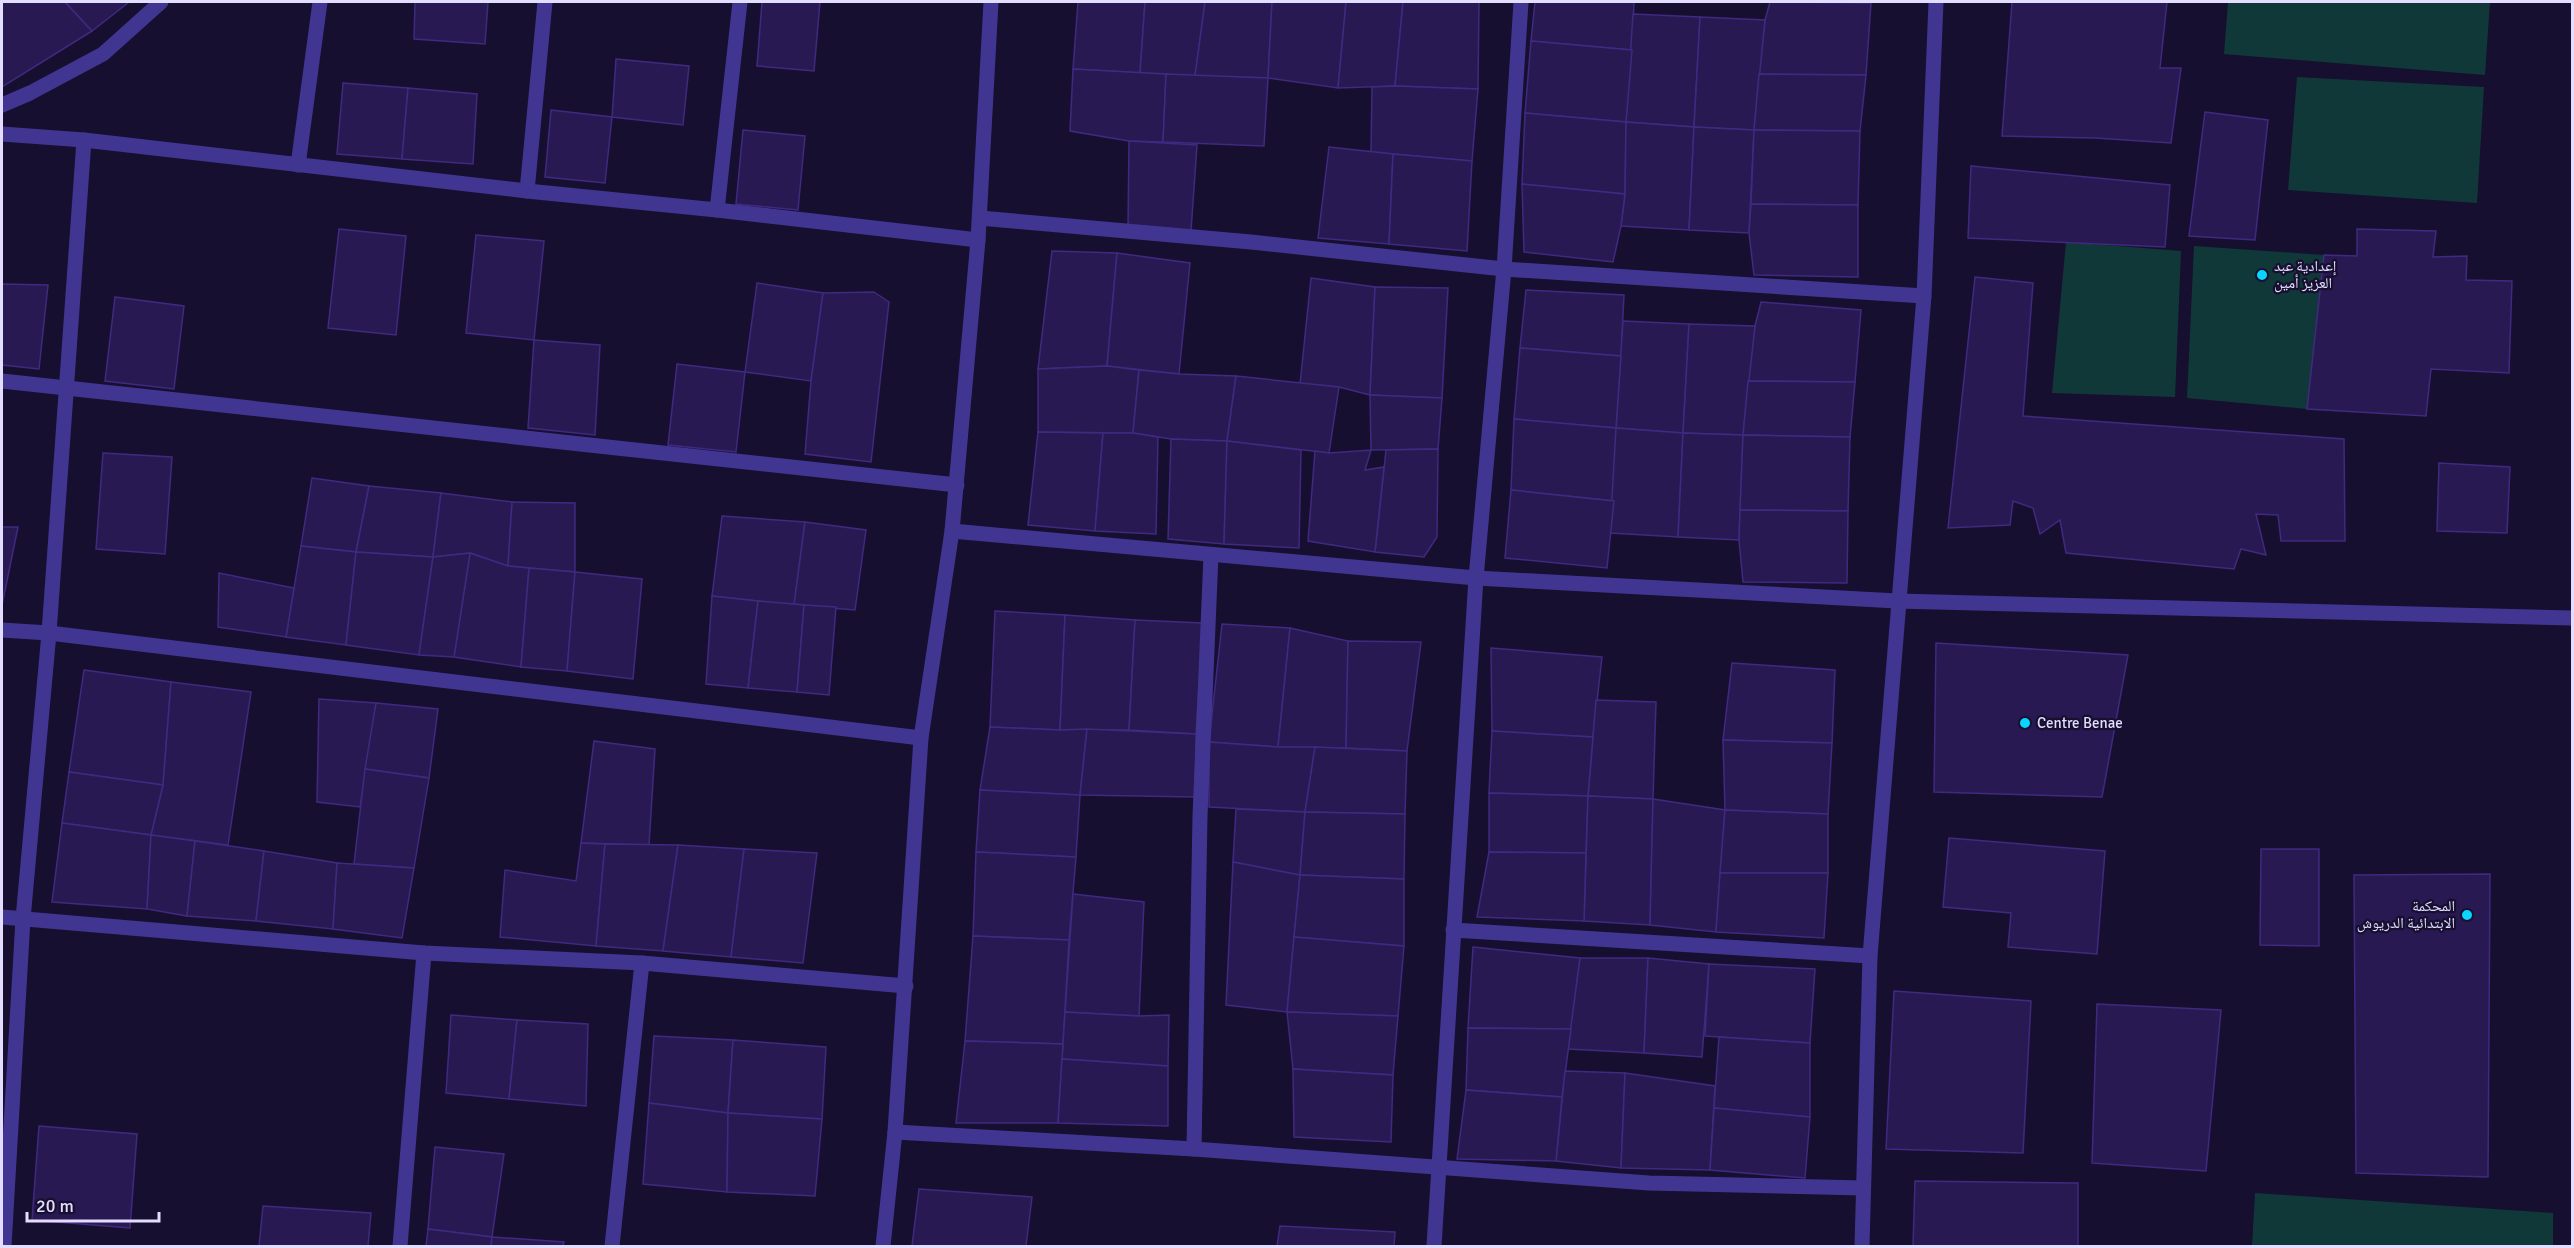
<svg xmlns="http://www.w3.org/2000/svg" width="2574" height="1248" font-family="Signika,'Noto Naskh Arabic',sans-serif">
<rect width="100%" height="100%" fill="#170f2f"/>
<!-- green -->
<g fill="#113839">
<polygon points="2228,2 2490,2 2485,75 2224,54"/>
<polygon points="2297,77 2484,87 2477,203 2288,190"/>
<polygon points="2066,242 2181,251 2175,397 2052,393"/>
<polygon points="2194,246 2324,255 2307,409 2187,398"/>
<polygon points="2255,1193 2553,1213 2553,1246 2252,1246"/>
</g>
<!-- building -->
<g fill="#291952" stroke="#402980" stroke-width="1.5">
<polygon points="2,2 65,2 92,31 2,87"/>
<polygon points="65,2 129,2 92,31"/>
<polygon points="415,2 488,2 485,44 414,39"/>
<polygon points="762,2 820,2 814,71 757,66"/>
<polygon points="1078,2 1145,2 1140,73 1073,69"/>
<polygon points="1145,2 1205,2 1195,76 1140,73"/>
<polygon points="1205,2 1272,2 1268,78 1195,76"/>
<polygon points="1272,2 1346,2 1338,88 1268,78"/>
<polygon points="1346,2 1403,2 1395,86 1338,88"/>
<polygon points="1403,2 1479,2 1478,89 1395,86"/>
<polygon points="1535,2 1634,2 1632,50 1531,41"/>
<polygon points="1770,2 1871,3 1866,75 1759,74 1765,20"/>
<polygon points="2012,2 2167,2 2160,68 2181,68 2171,143 2095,138 2002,136"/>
<polygon points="1633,14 1700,17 1694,127 1626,122"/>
<polygon points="1700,17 1765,20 1754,130 1694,127"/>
<polygon points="1531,41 1632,50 1626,122 1525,113"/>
<polygon points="616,59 689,66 683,125 612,117"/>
<polygon points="1073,69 1166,74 1163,142 1129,141 1070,131"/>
<polygon points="1166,74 1268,78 1264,146 1163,142"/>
<polygon points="1759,74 1866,75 1860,131 1754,130"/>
<polygon points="343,83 408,88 402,159 337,154"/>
<polygon points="1395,86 1478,89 1472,161 1371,152 1372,87"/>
<polygon points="408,88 477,94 473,164 402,159"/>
<polygon points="551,110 612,117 605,183 545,177"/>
<polygon points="2205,112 2268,120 2255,240 2189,236"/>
<polygon points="1525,113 1626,122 1625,194 1522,184"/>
<polygon points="1626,122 1694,127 1689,230 1621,226 1625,194"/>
<polygon points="1694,127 1754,130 1749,233 1689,230"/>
<polygon points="743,130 805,136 798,210 736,204"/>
<polygon points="1754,130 1860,131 1858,205 1751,204"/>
<polygon points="1129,141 1197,145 1191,231 1128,228"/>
<polygon points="1329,147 1393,154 1389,244 1318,238"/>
<polygon points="1393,154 1472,161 1467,251 1389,244"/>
<polygon points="1971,166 2170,185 2165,247 1968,238"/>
<polygon points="1522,184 1625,194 1621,226 1613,262 1524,252"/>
<polygon points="1751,204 1858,205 1858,277 1754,275 1749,233"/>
<polygon points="339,229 406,236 396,335 328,328"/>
<polygon points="2357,229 2436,231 2433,257 2467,256 2466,280 2512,281 2509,373 2431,369 2426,416 2307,409 2324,255 2357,256"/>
<polygon points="476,235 544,241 534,340 466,333"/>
<polygon points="1052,251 1117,253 1107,366 1038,369"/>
<polygon points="1117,253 1190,263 1179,374 1107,366"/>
<polygon points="1975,277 2033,283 2023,416 2344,439 2345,541 2281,541 2278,515 2256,514 2266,555 2241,549 2234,569 2066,553 2060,520 2040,534 2033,508 2013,501 2010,525 1948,528"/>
<polygon points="1311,278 1375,287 1370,395 1339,387 1300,384"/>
<polygon points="757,283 823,293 811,381 745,372"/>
<polygon points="2,284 48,285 39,369 2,365"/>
<polygon points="1375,287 1448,288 1442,398 1370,395"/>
<polygon points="1526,290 1624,295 1621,356 1520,348"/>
<polygon points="874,292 889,302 871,462 805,454 811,381 823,293"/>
<polygon points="115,297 184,306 174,389 105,381"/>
<polygon points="1761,302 1861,310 1855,382 1748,381 1755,326"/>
<polygon points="1623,321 1689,324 1683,433 1616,428"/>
<polygon points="1689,324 1755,326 1743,435 1683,433"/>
<polygon points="534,340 600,345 595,435 528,428"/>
<polygon points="1520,348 1621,356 1616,428 1514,419"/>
<polygon points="677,364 745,372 736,452 668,445"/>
<polygon points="1107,366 1139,370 1133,433 1038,432 1038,369"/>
<polygon points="1139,370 1179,374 1236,376 1227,441 1171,439 1133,433"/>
<polygon points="1236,376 1339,387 1329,453 1227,441"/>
<polygon points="1748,381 1855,382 1850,437 1743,435"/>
<polygon points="1370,395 1442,398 1438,449 1371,450"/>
<polygon points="1514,419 1616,428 1614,501 1511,490"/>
<polygon points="1616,428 1683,433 1678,537 1610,533"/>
<polygon points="1038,432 1103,433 1095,531 1028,525"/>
<polygon points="1103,433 1133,433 1158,437 1156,534 1095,531"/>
<polygon points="1683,433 1743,435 1739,540 1678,537"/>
<polygon points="1743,435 1850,437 1848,511 1740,510"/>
<polygon points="1171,439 1227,441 1224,544 1168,539"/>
<polygon points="1227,441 1301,450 1299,548 1224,544"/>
<polygon points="1438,449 1437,537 1424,557 1375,552 1386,450"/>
<polygon points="1371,450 1365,470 1384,467 1375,552 1308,541 1315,451 1329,453"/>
<polygon points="103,453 172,457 165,554 96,549"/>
<polygon points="2439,463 2510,467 2507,533 2437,531"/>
<polygon points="312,478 369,486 356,552 301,546"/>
<polygon points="369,486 441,493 433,557 356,552"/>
<polygon points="1511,490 1614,501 1607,568 1505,558"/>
<polygon points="441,493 512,502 508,566 470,553 433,557"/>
<polygon points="512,502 575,503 575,572 508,566"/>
<polygon points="1740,510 1848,511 1847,583 1743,582 1739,540"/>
<polygon points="722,516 805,522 794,605 712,596"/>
<polygon points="805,522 866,530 855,610 794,605"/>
<polygon points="2,527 18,527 2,605"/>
<polygon points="301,546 356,552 346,645 286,637"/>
<polygon points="356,552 433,557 419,655 346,645"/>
<polygon points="470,553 508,566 529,568 521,667 454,657"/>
<polygon points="470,553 454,657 419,655 433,557"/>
<polygon points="529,568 575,572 567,671 521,667"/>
<polygon points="575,572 642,579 633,679 567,671"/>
<polygon points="219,573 294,588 286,637 218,627"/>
<polygon points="712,596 758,601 748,688 706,684"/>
<polygon points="758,601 804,605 797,692 748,688"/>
<polygon points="804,605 836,607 829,695 797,692"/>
<polygon points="995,611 1065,615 1060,730 990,727"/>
<polygon points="1065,615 1135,620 1129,730 1060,730"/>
<polygon points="1135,620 1203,623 1196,734 1129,730"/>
<polygon points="1222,624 1290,628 1278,747 1209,742"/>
<polygon points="1290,628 1348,641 1346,748 1278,747"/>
<polygon points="1348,641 1421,642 1407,751 1346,748"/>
<polygon points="1936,643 2128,655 2102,797 1934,792"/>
<polygon points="1491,648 1602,657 1593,737 1492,731"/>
<polygon points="1732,663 1835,670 1832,743 1723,740"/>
<polygon points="84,670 171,682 163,785 69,772"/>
<polygon points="171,682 251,692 228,845 151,835 163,785"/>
<polygon points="319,699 376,703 360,807 317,802"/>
<polygon points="1596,700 1656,702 1653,799 1588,796"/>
<polygon points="376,703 438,709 429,778 365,769"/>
<polygon points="990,727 1060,730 1087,729 1080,795 980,790"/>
<polygon points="1087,729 1196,734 1195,797 1080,795"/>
<polygon points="1492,731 1593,737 1588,796 1489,793"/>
<polygon points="1723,740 1832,743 1828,814 1725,810"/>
<polygon points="594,741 655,749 649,845 581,843"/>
<polygon points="1209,742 1278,747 1315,747 1305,812 1209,807"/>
<polygon points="1315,747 1407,751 1405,814 1305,812"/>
<polygon points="365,769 429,778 414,868 354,864"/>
<polygon points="69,772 163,785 151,835 62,823"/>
<polygon points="980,790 1080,795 1076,857 976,852"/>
<polygon points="1489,793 1588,796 1586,853 1489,852"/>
<polygon points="1588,796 1653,799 1650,925 1584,921"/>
<polygon points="1653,799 1725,810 1716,932 1650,925"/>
<polygon points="1236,809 1305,812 1300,875 1233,862"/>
<polygon points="1725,810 1828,814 1828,873 1720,873"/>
<polygon points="1305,812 1405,814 1404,879 1300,875"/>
<polygon points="62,823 151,835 147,909 52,902"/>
<polygon points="151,835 195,841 187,916 147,909"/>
<polygon points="1949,838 2105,851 2097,954 2008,947 2011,913 1943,907"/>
<polygon points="195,841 264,851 256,921 187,916"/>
<polygon points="581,843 605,844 596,946 500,937 505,870 576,881"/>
<polygon points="605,844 678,845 663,951 596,946"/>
<polygon points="678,845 744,849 731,957 663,951"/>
<polygon points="744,849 817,853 803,963 731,957"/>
<polygon points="2261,849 2319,849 2319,946 2260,945"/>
<polygon points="264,851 337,863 333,929 256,921"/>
<polygon points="976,852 1076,857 1069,940 973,936"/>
<polygon points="1489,852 1586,853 1584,921 1477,917"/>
<polygon points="1233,862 1300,875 1287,1012 1226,1005"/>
<polygon points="337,863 414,868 402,938 333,929"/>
<polygon points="1720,873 1828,873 1824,938 1716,932"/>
<polygon points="2490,874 2488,1177 2356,1173 2354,875"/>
<polygon points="1300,875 1404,879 1404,946 1294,937"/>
<polygon points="1073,894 1144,902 1139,1016 1065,1012"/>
<polygon points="973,936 1069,940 1063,1044 965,1041"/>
<polygon points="1294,937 1404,946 1398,1016 1287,1012"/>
<polygon points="1473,947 1580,958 1571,1029 1468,1028"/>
<polygon points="1580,958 1648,958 1644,1053 1568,1049"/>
<polygon points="1648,958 1709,964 1702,1057 1644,1053"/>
<polygon points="1709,964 1815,969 1810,1043 1705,1036"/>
<polygon points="1894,991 2031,1001 2023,1153 1886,1149"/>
<polygon points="2097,1004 2221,1010 2206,1171 2092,1163"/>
<polygon points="1065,1012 1139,1016 1169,1015 1168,1066 1062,1059"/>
<polygon points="1287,1012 1398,1016 1393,1075 1293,1069"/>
<polygon points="451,1015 517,1020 509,1099 446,1093"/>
<polygon points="517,1020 588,1024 586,1106 509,1099"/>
<polygon points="1468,1028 1571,1029 1562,1097 1466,1090"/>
<polygon points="654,1036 733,1040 728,1113 649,1103"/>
<polygon points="1719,1037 1810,1043 1810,1117 1714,1108"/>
<polygon points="733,1040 826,1047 822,1119 728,1113"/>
<polygon points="965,1041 1063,1044 1058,1123 956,1123"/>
<polygon points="1062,1059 1168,1066 1168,1126 1058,1123"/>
<polygon points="1293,1069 1393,1075 1391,1142 1294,1137"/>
<polygon points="1565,1071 1625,1073 1621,1168 1556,1161"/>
<polygon points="1625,1073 1715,1086 1710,1170 1621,1168"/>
<polygon points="1466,1090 1562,1097 1556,1161 1457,1159"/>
<polygon points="649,1103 728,1113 727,1192 643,1184"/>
<polygon points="1714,1108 1810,1117 1805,1178 1710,1170"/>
<polygon points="728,1113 822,1119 815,1196 727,1192"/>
<polygon points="39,1126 137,1134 130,1228 32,1220"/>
<polygon points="435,1147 504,1154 492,1237 428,1229"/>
<polygon points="1915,1181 2078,1183 2078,1246 1913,1246"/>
<polygon points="919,1189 1032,1197 1026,1246 912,1246"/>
<polygon points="263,1206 371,1213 368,1246 259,1246"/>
<polygon points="1280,1226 1395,1232 1394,1246 1277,1246"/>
<polygon points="428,1229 492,1237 491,1246 426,1246"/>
<polygon points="492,1237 564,1242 563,1246 491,1246"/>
</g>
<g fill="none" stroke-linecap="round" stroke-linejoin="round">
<!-- minor -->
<g stroke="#403692" stroke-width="15">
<polyline points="2,105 30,93 103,54 161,2"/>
<polyline points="2,134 84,140 527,191 717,210 978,240"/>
<polyline points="298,165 320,2"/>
<polyline points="527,191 545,2"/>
<polyline points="717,210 740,2"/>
<polyline points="980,218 1251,242 1504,269 1924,296"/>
<polyline points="2,381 957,485"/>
<polyline points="952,531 1476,578 1897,601 2572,618"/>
<polyline points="2,630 49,633 921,738"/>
<polyline points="2,917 424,953 642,963 906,986"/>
<polyline points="1453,930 1870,956"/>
<polyline points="895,1132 1194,1149 1649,1183 1863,1188"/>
<polyline points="1194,1149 1200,816 1211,555"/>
<polyline points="4,1246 23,919 49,633 84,140"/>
<polyline points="400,1246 424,953"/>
<polyline points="612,1246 642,963"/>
<polyline points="883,1246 895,1132 921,738 952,531 978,240 991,2"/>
<polyline points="1434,1246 1476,578 1504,269 1521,2"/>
<polyline points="1862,1246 1870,956 1924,296 1936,2"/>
</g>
</g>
<!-- markers -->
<g fill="#09d5ff" stroke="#170f2f" stroke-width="2">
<circle cx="2262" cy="275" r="6"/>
<circle cx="2025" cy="723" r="6"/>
<circle cx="2467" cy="915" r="6"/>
</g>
<g text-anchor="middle" stroke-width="4.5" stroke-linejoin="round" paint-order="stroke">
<!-- poi labels -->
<g font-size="15" fill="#e3ddff" stroke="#170f2f" text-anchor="start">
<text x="2274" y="271">إعدادية عبد<tspan x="2274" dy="17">العزيز أمين</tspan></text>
<text x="2037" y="728">Centre Benae</text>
<text x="2455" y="911" text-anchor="end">المحكمة<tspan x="2455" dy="17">الابتدائية الدريوش</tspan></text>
</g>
</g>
<!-- border -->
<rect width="2574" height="1248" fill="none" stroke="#e3ddff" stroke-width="6"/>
<!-- scale -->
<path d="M27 1212v9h132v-9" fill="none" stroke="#e3ddff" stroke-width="3"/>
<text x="36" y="1212" font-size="18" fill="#e3ddff" stroke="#170f2f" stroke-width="4.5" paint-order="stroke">20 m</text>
</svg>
